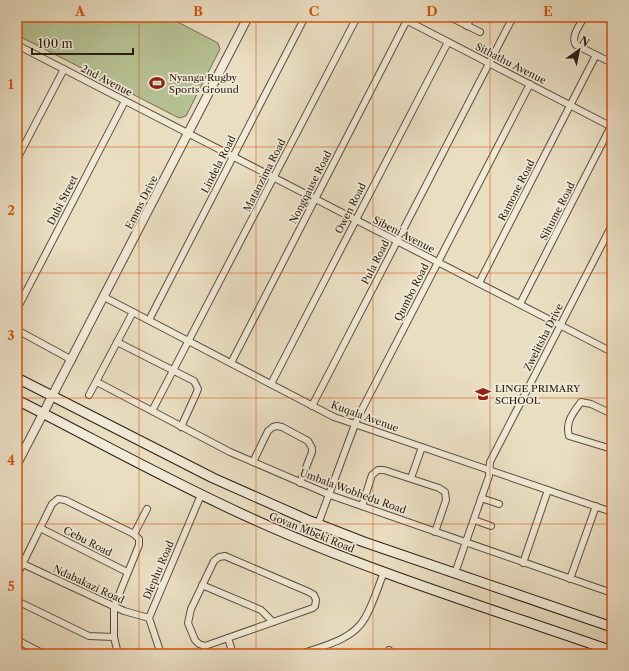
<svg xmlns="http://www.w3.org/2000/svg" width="629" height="671" font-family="'Libre Caslon Text',serif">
<rect width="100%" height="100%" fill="#eadec2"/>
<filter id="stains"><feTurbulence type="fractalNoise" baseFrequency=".005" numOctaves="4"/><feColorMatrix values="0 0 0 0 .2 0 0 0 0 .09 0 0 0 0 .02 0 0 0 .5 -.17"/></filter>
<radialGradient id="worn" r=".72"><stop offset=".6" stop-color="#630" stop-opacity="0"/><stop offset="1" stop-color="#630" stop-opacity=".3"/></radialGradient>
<!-- grass -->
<polygon fill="#b6c194" stroke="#706f52" points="17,17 173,17 172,19 218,43 220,49 186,116 179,118 17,35"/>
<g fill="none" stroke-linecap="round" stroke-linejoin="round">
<defs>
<g id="minor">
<polyline points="400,17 612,127"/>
<polyline points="450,17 480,32"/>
<path d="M584 17C580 25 570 37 576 45L612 63"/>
<polyline points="467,26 471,17"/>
<polyline points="17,45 612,352"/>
<polyline points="17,159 64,69"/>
<polyline points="479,283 596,55"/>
<polyline points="104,297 334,417 612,512"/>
<polyline points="520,304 611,126"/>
<polyline points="17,309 125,101"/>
<polyline points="149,320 305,17"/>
<polyline points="17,330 72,360"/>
<polyline points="117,342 194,381 198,389 196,394 181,427"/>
<polyline points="231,363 407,20"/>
<polyline points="97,382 230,452 330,495 612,593"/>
<polyline points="271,384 448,42"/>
<polyline points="89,395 133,312"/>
<polyline points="312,406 513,17"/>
<polyline points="152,411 357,17"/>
<path d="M612 414 591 404 581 402C573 413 565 422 569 436L612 449"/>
<polyline points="253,462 268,431 273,427 277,426 282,427 308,441 312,448 312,452 300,483"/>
<polyline points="411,478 422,447"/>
<polyline points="481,498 499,504"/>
<polyline points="362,506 372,475 378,470 384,470 439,488 445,492 446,500 435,532"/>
<polyline points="474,520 491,526"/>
<polyline points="318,524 357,419 530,84"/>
<polyline points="40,528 127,572"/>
<polyline points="134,534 147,509"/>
<polygon points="225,556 309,592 314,595 316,600 315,606 313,608 205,646 199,644 195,640 188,623 191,609 214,561 219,557"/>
<polyline points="523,563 548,490"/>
<polyline points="23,564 124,611 149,618"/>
<polyline points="455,573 489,476 490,462 612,225"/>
<polyline points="17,575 52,504 58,499 65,500 134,534 139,539 139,545 114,607 114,637 118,654"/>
<polyline points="570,579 596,506"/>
<polyline points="202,585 261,610 273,622"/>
<polyline points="17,601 89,636 114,637"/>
<polyline points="228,638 233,654"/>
<polyline points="17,640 44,654"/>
<polyline points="161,654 149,618 201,495"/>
<path d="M301 654C323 646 353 640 365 618 373 604 378 587 384 572"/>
<polyline points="388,654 389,650"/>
</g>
<polyline id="tertiary" points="17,464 248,17"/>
<g id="secondary">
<polyline points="17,378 213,478 310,521 364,542 612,627"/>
<path d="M17 400C96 440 174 484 255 520 370 572 492 609 612 651"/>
</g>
</defs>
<!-- minor casing -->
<use href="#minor" stroke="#5a4d3d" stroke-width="8"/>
<!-- tertiary casing -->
<use href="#tertiary" stroke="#5a4d3d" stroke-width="10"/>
<!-- secondary casing -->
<use href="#secondary" stroke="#2a1d11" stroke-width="11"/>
<!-- minor -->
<use href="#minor" stroke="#f1ead7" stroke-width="6"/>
<!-- tertiary -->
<use href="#tertiary" stroke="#f1ead7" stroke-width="8"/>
<!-- secondary -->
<use href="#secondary" stroke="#f1ead7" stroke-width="9"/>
</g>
<!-- grid -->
<path fill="none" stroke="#d5530c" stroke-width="1" stroke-opacity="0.55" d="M139 17V654M256 17V654M373 17V654M490 17V654M17 147H612M17 273H612M17 398H612M17 524H612"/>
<!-- icons -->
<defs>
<symbol id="stadium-bare" viewBox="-9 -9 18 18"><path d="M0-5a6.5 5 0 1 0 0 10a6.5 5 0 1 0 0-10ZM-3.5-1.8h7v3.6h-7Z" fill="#8f2418" stroke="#f1ead7" stroke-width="2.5" paint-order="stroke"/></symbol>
<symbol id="school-bare" viewBox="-9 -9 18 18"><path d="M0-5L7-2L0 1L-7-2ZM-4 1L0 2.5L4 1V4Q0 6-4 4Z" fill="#8f2418" stroke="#f1ead7" stroke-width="2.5" paint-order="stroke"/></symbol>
</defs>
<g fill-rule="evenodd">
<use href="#stadium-bare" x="146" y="72" width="22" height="22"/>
<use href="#school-bare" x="472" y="383" width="22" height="22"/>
</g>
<g text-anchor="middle" stroke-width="3.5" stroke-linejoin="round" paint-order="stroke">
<!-- street labels -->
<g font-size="10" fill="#2a1d11" stroke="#f1ead7">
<text transform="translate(511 63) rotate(27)" y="4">Sithathu Avenue</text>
<text transform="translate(107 80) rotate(27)" y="4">2nd Avenue</text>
<text transform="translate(218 164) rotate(-63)" y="4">Lindela Road</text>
<text transform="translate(264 175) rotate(-63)" y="4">Matanzima Road</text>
<text transform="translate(310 187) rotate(-63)" y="4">Nongqause Road</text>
<text transform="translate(516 190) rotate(-63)" y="4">Ramone Road</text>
<text transform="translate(62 200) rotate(-63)" y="4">Dubi Street</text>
<text transform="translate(141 202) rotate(-63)" y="4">Emms Drive</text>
<text transform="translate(350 208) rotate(-63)" y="4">Owen Road</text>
<text transform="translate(557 211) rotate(-63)" y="4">Sihume Road</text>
<text transform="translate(404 234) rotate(27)" y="4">Sibeni Avenue</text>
<text transform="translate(375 262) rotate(-63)" y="4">Pula Road</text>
<text transform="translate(411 292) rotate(-63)" y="4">Qumbo Road</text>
<text transform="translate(543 337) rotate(-63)" y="4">Zwelitsha Drive</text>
<text transform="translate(365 416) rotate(20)" y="4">Kuqala Avenue</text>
<text transform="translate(353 491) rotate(20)" y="4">Umbala Wobhedu Road</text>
<text transform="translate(312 532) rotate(22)" y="4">Govan Mbeki Road</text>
<text transform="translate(88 541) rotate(27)" y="4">Cebu Road</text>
<text transform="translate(158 570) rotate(-67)" y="4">Dlephu Road</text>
<text transform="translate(89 584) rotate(25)" y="4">Ndabakazi Road</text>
</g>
<!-- poi labels -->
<g font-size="10" fill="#2a1d11" stroke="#f1ead7" text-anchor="start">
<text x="169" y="81">Nyanga Rugby<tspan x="169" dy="12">Sports Ground</tspan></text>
<text x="495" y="392">LINGE PRIMARY<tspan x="495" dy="12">SCHOOL</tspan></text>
</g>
</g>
<!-- margin -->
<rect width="629" height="671" fill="none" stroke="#eadec2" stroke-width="44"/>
<!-- north arrow -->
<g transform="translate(579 50) rotate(33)" stroke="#f1ead7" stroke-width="3" paint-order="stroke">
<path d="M0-3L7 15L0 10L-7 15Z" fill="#2a1d11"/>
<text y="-6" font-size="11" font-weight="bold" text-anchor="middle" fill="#2a1d11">N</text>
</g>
<!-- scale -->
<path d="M32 48v6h101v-6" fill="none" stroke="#2a1d11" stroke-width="2"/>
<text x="38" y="48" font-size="12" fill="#2a1d11" stroke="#f1ead7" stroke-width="3" paint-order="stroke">100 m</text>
<rect x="22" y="22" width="585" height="627" fill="none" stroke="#d5530c" stroke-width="1.5"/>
<g font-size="13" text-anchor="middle" font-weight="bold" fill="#d5530c">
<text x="80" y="16">A</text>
<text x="198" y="16">B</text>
<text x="314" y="16">C</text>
<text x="432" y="16">D</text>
<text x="548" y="16">E</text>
<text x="11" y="89">1</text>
<text x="11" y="215">2</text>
<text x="11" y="340">3</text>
<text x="11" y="465">4</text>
<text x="11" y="591">5</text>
</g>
<rect width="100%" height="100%" filter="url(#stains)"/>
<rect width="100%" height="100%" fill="url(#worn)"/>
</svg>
